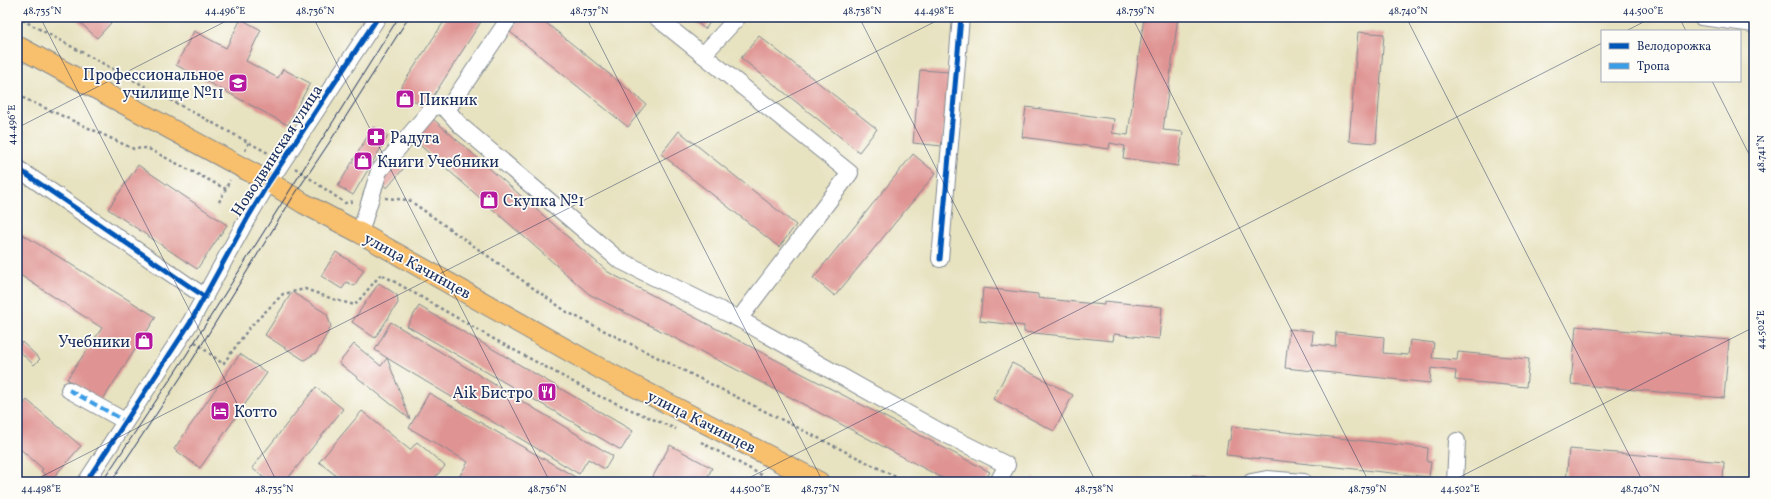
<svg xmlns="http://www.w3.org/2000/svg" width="1771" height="499" font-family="Vollkorn,serif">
<rect width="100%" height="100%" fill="#fdfcf7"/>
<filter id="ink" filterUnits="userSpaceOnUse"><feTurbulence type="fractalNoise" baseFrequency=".025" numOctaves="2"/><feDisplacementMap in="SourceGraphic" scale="8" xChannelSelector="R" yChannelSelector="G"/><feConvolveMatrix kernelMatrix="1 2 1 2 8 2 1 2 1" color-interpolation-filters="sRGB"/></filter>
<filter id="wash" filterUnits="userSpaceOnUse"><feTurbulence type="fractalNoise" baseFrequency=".012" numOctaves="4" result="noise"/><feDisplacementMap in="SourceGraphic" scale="16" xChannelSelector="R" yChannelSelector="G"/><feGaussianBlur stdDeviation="0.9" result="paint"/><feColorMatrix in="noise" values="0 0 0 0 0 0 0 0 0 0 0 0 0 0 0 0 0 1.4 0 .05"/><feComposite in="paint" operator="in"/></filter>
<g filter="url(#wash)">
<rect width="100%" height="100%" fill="#e7e2c0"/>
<g id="blocks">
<!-- building -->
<g fill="#df9493">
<polygon points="74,17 104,17 111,23 97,38"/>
<polygon points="447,17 484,17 429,103 432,114 399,90"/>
<polygon points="521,17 539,17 646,104 628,127 509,31"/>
<polygon points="690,17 714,17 705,29"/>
<polygon points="1144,17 1178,17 1163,130 1183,132 1178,166 1123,158 1125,146 1110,143 1109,149 1022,137 1026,107 1114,119 1112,133 1128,135"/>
<polygon points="241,19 261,30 246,61 278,78 283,69 310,83 288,125 176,65 194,31 226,48"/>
<polygon points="1358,32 1384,34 1376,143 1349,141"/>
<polygon points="759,36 877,129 859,152 741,58"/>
<polygon points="920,70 950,72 942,146 913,143"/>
<polygon points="432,118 608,272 990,472 984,482 950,482 784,394 589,294 414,140"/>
<polygon points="373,127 388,136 353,195 338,186"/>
<polygon points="679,131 796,225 779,247 661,154"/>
<polygon points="913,154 936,173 835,296 813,278"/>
<polygon points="398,155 408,163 387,188 377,180"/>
<polygon points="138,165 227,225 197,269 108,209"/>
<polygon points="17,231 156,317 102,401 67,379 102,328 17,273"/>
<polygon points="336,252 364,270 354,286 347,282 342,289 321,276"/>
<polygon points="379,283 397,295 398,303 375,338 352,322"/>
<polygon points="983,288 1038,294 1038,298 1104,305 1104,301 1162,307 1159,339 1114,334 1113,341 1024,332 1024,326 980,321"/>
<polygon points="292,292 327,314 331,327 316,353 304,360 265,335"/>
<polygon points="419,306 633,431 621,450 407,326"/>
<polygon points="391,322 613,456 605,469 588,459 579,474 387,358 410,419 339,363 354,344 381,366 387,358 375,350"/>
<polygon points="1576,326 1729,340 1724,398 1571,384"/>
<polygon points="1289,329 1313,331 1312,344 1335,346 1336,332 1384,337 1383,353 1408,355 1410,340 1434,343 1432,358 1457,360 1458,352 1529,359 1526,387 1455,380 1456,371 1431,368 1430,383 1285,368"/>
<polygon points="22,342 40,359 34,365 17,349"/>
<polygon points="240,354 267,373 200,468 174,449"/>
<polygon points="1012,363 1073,395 1054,431 993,399"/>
<polygon points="316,387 343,409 285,482 269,482 252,468"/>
<polygon points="429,393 584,482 468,482 459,477 468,462 409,428"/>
<polygon points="27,400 81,446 51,480 41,471 43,469 17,446 17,412"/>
<polygon points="362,411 410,450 417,442 445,466 431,482 344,482 319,462"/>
<polygon points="1232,426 1428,448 1427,462 1431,462 1429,477 1226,455 1228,440 1230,440"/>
<polygon points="670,445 712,468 705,482 650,482"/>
<polygon points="1569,449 1724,462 1723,482 1566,482"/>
<polygon points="1192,475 1206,477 1205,482 1190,482"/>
<polygon points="1033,478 1040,482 1031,482"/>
</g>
</g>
</g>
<g filter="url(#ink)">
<use href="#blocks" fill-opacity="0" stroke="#81888f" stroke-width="1"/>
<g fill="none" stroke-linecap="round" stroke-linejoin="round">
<defs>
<g id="minor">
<polyline points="656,17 850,173 739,319"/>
<polyline points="1701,17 1754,24"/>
<polyline points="703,55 738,17"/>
<polyline points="434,107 440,106 447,110 461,126 619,260 739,319 939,431 1007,465 998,482"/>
<polyline points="447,110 510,17"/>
<polyline points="17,168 205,297"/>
<polyline points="360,233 379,171 429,112"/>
<polyline points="940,259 961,17"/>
<polyline points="69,390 125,421"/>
<polyline points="86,482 190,323 247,219 269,182 378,17"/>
<polyline points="1251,482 1267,479 1304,482"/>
<polyline points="1455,482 1457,441"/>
</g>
<polyline id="major" points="17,46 269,182 303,203 360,233 601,369 819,482"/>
</defs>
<!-- minor casing -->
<use href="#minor" stroke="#81888f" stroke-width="18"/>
<!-- major casing -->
<use href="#major" stroke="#81888f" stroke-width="22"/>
<!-- path -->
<g stroke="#81888f" stroke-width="2.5" stroke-dasharray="3 3" stroke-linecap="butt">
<polyline points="17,17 270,154"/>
<polyline points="17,95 134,149 147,148 226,189"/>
<polyline points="245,151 249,142"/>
<polyline points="295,168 345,203 355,201"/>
<polyline points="385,198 409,200 567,312 906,482"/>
<polyline points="219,202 230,180"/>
<polyline points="195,342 223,364 250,327 283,294 305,289 336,300 355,305 381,274 492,338 599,396 676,429"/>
<polyline points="701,442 774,482"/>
</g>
<!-- minor -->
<use href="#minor" stroke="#fff" stroke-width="16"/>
<!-- major -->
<use href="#major" stroke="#f8bf6c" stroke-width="20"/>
<!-- tram -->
<g stroke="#1b2f5e" stroke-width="1">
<polyline points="102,482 185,357 399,17"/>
<polyline points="111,482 191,362 293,197 329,143 409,17"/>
</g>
<!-- quiet -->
<polyline stroke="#3b9de6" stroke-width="4" stroke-dasharray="8 4" stroke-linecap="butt" points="69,390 125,421"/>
<defs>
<g id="cycleway">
<polyline points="17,168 205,297"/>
<polyline points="940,259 961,17"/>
<polyline points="86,482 190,323 247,219 269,182 378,17"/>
</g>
</defs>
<!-- cycleway casing -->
<use href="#cycleway" stroke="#fdfcf7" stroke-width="8"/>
<!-- cycleway -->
<use href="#cycleway" stroke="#0057b8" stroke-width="5"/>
</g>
</g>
<!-- ticks -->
<path fill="none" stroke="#1b2f5e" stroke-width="1" stroke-opacity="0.45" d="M40 17 277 482M313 17 550 482M586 17 823 482M859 17 1096 482M1132 17 1369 482M1406 17 1643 482M1679 17 1686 31M1626 31 1653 17M1712 81 1754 164M17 128 234 17M31 482 944 17M741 482 1602 43M1450 482 1754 327"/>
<!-- icons -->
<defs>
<symbol id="university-square" viewBox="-11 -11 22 22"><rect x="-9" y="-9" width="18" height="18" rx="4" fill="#b5179e" stroke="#fdfcf7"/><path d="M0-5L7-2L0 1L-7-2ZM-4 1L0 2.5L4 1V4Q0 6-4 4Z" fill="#fff"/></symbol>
<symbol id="shop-square" viewBox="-11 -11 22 22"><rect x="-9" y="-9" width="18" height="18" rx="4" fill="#b5179e" stroke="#fdfcf7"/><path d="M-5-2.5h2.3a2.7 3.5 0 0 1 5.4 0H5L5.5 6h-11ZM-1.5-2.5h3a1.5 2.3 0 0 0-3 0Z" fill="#fff"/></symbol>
<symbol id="pharmacy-square" viewBox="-11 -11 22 22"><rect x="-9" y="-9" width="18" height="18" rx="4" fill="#b5179e" stroke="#fdfcf7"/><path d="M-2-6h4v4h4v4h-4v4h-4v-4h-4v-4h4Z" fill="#fff"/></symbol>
<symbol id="restaurant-square" viewBox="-11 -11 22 22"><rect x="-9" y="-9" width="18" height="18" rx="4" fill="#b5179e" stroke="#fdfcf7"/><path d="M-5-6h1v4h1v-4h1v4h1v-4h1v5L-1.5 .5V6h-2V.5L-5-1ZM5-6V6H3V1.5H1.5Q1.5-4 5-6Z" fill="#fff"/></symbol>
<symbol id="hotel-square" viewBox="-11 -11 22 22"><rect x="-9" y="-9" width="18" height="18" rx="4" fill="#b5179e" stroke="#fdfcf7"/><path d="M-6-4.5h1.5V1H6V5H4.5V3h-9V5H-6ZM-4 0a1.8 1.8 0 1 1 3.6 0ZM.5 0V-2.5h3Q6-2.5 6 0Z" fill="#fff"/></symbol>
</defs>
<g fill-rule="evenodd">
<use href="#university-square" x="227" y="72" width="22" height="22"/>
<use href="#shop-square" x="394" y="88" width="22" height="22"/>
<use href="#pharmacy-square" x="365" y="126" width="22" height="22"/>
<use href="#shop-square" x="352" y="150" width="22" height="22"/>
<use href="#shop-square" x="478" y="189" width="22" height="22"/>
<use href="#shop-square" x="133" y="330" width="22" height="22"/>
<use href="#restaurant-square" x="536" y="381" width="22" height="22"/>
<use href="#hotel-square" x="209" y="400" width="22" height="22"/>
</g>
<g text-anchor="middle" stroke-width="3.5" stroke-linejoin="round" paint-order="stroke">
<!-- poi labels -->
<g font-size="16" fill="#1b2f5e" stroke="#fdfcf7" text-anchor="start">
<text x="224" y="80" text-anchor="end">Профессиональное<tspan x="224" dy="18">училище №11</tspan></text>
<text x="419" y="105">Пикник</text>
<text x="390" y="143">Радуга</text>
<text x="377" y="167">Книги Учебники</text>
<text x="503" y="206">Скупка №1</text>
<text x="130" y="347" text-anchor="end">Учебники</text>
<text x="533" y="398" text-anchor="end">Aik Бистро</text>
<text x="234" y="417">Котто</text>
</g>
<!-- street labels -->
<g font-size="16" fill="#1b2f5e" stroke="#fdfcf7">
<text transform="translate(276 150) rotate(-57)" y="6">Новодвинская улица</text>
<text transform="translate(418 265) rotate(29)" y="6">улица Качинцев</text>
<text transform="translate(702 421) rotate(27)" y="6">улица Качинцев</text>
</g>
</g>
<!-- margin -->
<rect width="1771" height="499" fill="none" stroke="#fdfcf7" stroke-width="44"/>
<!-- legend -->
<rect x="1601" y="30" width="140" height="52" fill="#fdfcf7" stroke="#a3aaba"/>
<rect x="1609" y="43" width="20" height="6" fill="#0057b8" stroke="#a3aaba"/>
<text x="1637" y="50" font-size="12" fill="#1b2f5e">Велодорожка</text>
<rect x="1609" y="63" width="20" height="6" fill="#3b9de6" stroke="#a3aaba"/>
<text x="1637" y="70" font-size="12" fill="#1b2f5e">Тропа</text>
<rect x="22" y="22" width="1727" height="455" fill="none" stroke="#1b2f5e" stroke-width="1.5"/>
<g font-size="10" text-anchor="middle" fill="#1b2f5e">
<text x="42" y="14">48.735°N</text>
<text x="225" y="14">44.496°E</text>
<text x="315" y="14">48.736°N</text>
<text x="589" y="14">48.737°N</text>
<text x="862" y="14">48.738°N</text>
<text x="934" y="14">44.498°E</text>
<text x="1135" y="14">48.739°N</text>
<text x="1408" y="14">48.740°N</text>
<text x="1643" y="14">44.500°E</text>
<text transform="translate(11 125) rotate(-90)" y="4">44.496°E</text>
<text transform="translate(1760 154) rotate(-90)" y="4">48.741°N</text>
<text transform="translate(1760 330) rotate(-90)" y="4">44.502°E</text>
<text x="41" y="492">44.498°E</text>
<text x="274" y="492">48.735°N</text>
<text x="547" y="492">48.736°N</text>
<text x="750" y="492">44.500°E</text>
<text x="820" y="492">48.737°N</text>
<text x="1094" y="492">48.738°N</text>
<text x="1367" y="492">48.739°N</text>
<text x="1460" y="492">44.502°E</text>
<text x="1640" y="492">48.740°N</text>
</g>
</svg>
